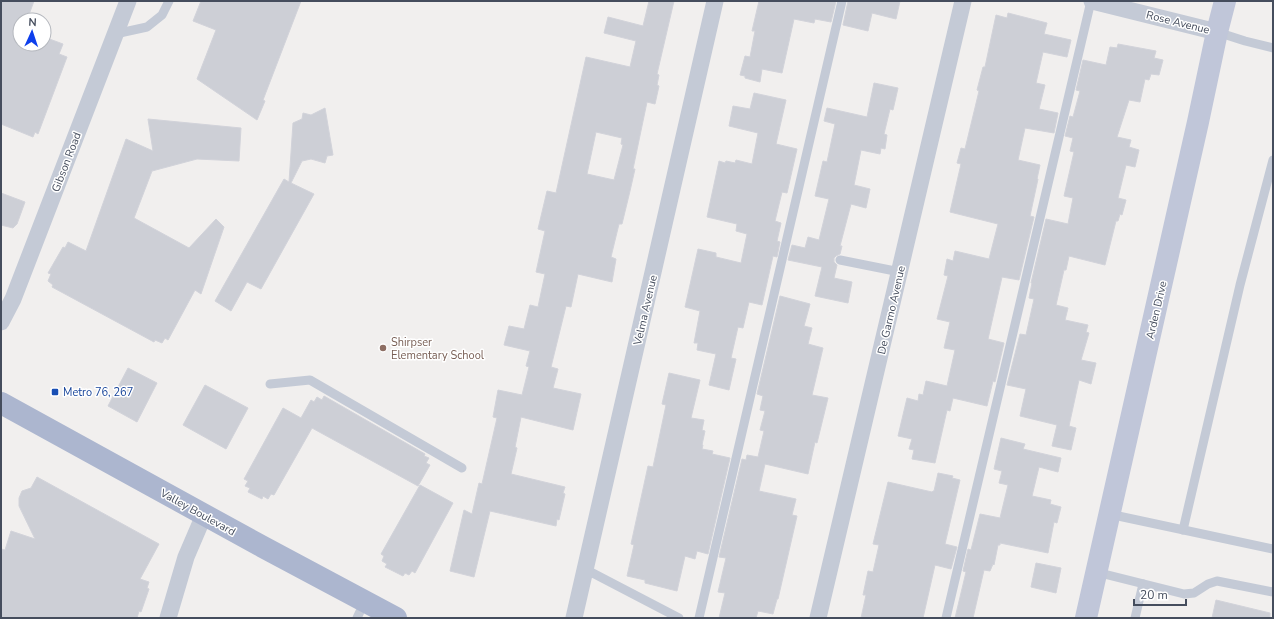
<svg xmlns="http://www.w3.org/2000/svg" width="1274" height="619" font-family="'Nunito Sans',sans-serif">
<rect width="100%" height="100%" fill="#f1efee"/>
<!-- building -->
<g fill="#cdcfd6" stroke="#d2d3da" fill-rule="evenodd">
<polygon points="1,1 34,1 27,20 20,20 20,44 44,44 44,37 63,44 59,54 67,57 38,134 35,132 33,137 1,124"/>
<polygon points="201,1 301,1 263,100 265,101 257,120 197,79 216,30 193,21"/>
<path d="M649 1H674L657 74 659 75 657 85 659 86 655 104 647 102 633 169H635L630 191 622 224H619L611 257 616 259 612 282 578 274 571 307 566 306 551 367 558 369 553 388 581 394 573 430 521 417 515 447 517 448 511 474 565 487 563 493 565 494 559 520 557 519 556 526 490 511 474 577 450 571 464 510 472 514 479 483 482 484 497 418 493 417 498 390 522 395 529 367 526 366 530 351 504 345 509 326 524 329 530 305 538 307 545 274 536 272 545 231 538 229 547 191 556 193 586 57 630 67 636 41 604 33 608 17 643 26ZM596 132 622 138 621 144 623 145 614 180 587 174Z"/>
<polygon points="759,1 836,1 831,22 815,19 814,23 794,19 782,73 762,69 760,82 745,78 745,76 740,75 745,56 750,57 755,31 752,31"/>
<polygon points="848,1 900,1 896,19 872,13 868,31 843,25"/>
<polygon points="1008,13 1047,23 1044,34 1071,40 1067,57 1043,52 1036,83 1045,85 1039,109 1058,113 1054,133 1025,128 1018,160 1040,165 1037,179 1038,179 1030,216 1034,217 1019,280 1002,277 988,339 1004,343 995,382 993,381 987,406 953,398 950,411 947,410 935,463 912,459 914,450 909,449 912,439 898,436 907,398 918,401 919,394 923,395 926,381 947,386 955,350 944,348 950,322 937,319 948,276 944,275 947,259 953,261 955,251 989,259 998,224 950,212 961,164 957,163 961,148 965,149 979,91 977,90 983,67 985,67 996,15 1007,18"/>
<polygon points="1118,44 1156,51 1154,58 1163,60 1159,75 1151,74 1149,80 1145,79 1140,102 1129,100 1117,137 1131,140 1129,147 1139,150 1135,167 1126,165 1118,198 1126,200 1122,215 1120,214 1118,221 1116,221 1105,265 1069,256 1066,270 1064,270 1056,305 1068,308 1065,320 1088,325 1086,332 1089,333 1081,360 1096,363 1091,384 1079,380 1069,426 1076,428 1071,450 1052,446 1057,425 1020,416 1026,389 1007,385 1020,334 1026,335 1034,299 1029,298 1032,283 1031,283 1046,219 1068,224 1073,198 1064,196 1074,152 1070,151 1073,138 1065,136 1070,116 1073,117 1080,91 1076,90 1083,60 1106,65 1110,47 1117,48"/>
<polygon points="874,83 898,88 893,110 890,109 884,134 887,135 885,149 881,148 880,154 861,150 854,185 870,189 866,208 851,204 840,246 842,246 840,254 836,256 834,258 834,262 837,265 834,278 852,282 848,303 815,296 822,267 788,260 792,245 805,248 808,237 819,240 829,199 815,196 823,161 827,162 835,124 824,121 827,108 867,117"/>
<polygon points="754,93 786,100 776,144 797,149 787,193 782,192 775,221 781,223 777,241 780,242 777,257 773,256 762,305 749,302 743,328 738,327 731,358 736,359 729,390 709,385 716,354 697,350 698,343 694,343 700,311 685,307 698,249 716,253 716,257 741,263 747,234 736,231 737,224 707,217 719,161 725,163 726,161 735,163 736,160 752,164 758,133 729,126 733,106 750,109"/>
<polygon points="325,108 333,155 327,156 325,163 311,159 302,161 291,183 314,194 261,289 247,282 231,311 215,301 284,179 289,182 293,123 302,119 303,113 311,115"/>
<polygon points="148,119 241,128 239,161 197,159 152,171 134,218 189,248 216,219 224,227 201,294 195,290 168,340 165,338 162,343 155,340 154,342 52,287 53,285 48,281 51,274 48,273 63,247 65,248 68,242 86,251 126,139 153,151"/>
<polygon points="1,193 25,202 17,224 13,228 1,225"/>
<polygon points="780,296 810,304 804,326 812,328 808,344 823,348 812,395 828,398 817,443 815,442 808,474 765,464 759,491 796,499 792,515 797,516 778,599 777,599 773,614 758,611 756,618 719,618 725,593 718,592 726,558 719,557 742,459 746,460 747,455 758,457 764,431 760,430 765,411 760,410 763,396 757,394"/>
<polygon points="128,368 157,383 137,422 108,406"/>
<polygon points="669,373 700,380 691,418 704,420 702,430 705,431 702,445 703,445 702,449 713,451 712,454 730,458 708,554 697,551 695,559 685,556 677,591 645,583 645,580 627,576 634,545 631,544 648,466 653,467 666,405 662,404"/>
<polygon points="205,385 248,408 226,449 183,425"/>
<polygon points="324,396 425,454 424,456 429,458 426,463 430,465 418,486 312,428 274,495 271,494 268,499 263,496 262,499 248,492 250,488 245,486 248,481 244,479 283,408 301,418 311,400 314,402 317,397 322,400"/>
<polygon points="1001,438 1025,444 1023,449 1061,458 1058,472 1039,467 1032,496 1051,500 1050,504 1061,507 1057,523 1054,522 1048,553 1000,543 1000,545 998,545 994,565 993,564 990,571 984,570 973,618 955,618 966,572 963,571 968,549 971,550 980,514 1000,518 1008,485 999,483 1002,471 994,469"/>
<polygon points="938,473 953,476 952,478 960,480 945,544 957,547 951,569 935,565 923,618 861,618 866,595 863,595 868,571 873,572 879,545 873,544 888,482 932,492 933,491 934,491"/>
<polygon points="37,477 159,544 140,579 149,582 147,588 149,589 141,612 139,611 137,618 1,618 1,549 5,550 11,531 35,539 19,506 19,498 22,491 31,488"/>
<polygon points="420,485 453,503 415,573 412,571 409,575 405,573 403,576 385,567 387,564 382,561 384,556 381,554"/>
<polygon points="1036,563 1061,568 1056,593 1031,587"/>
<polygon points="1216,600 1270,613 1270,618 1212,618"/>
</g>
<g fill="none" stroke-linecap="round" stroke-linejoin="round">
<!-- lane -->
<g stroke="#c4cad6" stroke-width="9">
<polyline points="1217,32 1245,41 1273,48"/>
<polyline points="115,34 147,27 162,15 169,1"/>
<polyline points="840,260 900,272"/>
<polyline points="270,384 310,380 462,468"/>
<polyline points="1109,514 1273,549"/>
<polyline points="1183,530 1240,285 1273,160"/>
<polyline points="585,569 679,618"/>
<polyline points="1096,572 1184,594 1194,593 1208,584 1217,581 1273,592"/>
<polyline points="357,618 365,601"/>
<polyline points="699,618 842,1"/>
<polyline points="946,618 1091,1"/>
<polyline points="1135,618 1143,584"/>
</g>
<!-- street -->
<g stroke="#c4cad6" stroke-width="17">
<polyline points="1092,1 1217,32"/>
<polyline points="1,322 13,299 128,1"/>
<polyline points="168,618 186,557 204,515"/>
<polyline points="574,618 715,1"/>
<polyline points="818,618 963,1"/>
</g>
<!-- secondary -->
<polyline stroke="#c0c6d9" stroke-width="22" points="1086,618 1198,122 1217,32 1225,1"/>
<!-- primary -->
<polyline stroke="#acb6cf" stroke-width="22" points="1,403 263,547 396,618"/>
</g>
<!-- markers -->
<circle fill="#8d6e63" stroke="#fff" stroke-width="1.5" cx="383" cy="348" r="4"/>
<rect fill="#1a4fb4" stroke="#fff" stroke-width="1.5" x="51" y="388" width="8" height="8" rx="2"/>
<g text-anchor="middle" stroke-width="3" stroke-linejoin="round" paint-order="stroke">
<!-- street labels -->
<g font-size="11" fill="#454d5d" stroke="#fff">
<text transform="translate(1178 22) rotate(14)" y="4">Rose Avenue</text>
<text transform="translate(66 162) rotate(-69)" y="4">Gibson Road</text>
<text transform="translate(645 310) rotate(-77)" y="4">Velma Avenue</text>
<text transform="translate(891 310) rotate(-77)" y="4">De Garmo Avenue</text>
<text transform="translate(1156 310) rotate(-77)" y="4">Arden Drive</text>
<text transform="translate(198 512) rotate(29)" y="4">Valley Boulevard</text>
</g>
<!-- education labels -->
<g font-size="11" fill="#785e54" stroke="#fff" text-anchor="start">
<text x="391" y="346">Shirpser<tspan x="391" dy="13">Elementary School</tspan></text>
</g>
<!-- transit labels -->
<g font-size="11" fill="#164399" stroke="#fff" text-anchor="start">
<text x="63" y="396">Metro 76, 267</text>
</g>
</g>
<!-- border -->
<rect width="1274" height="619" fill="none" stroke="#454d5d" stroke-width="4"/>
<!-- north arrow -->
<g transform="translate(32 32) rotate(3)"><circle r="19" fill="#ffffff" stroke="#b5b8be"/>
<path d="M0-3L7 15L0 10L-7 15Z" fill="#0e3fec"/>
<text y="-6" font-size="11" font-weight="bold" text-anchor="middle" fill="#454d5d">N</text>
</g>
<!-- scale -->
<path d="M1134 599v6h52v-6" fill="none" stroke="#454d5d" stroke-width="2"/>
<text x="1140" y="599" font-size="12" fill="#454d5d" stroke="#ffffff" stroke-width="3" paint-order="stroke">20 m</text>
</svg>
